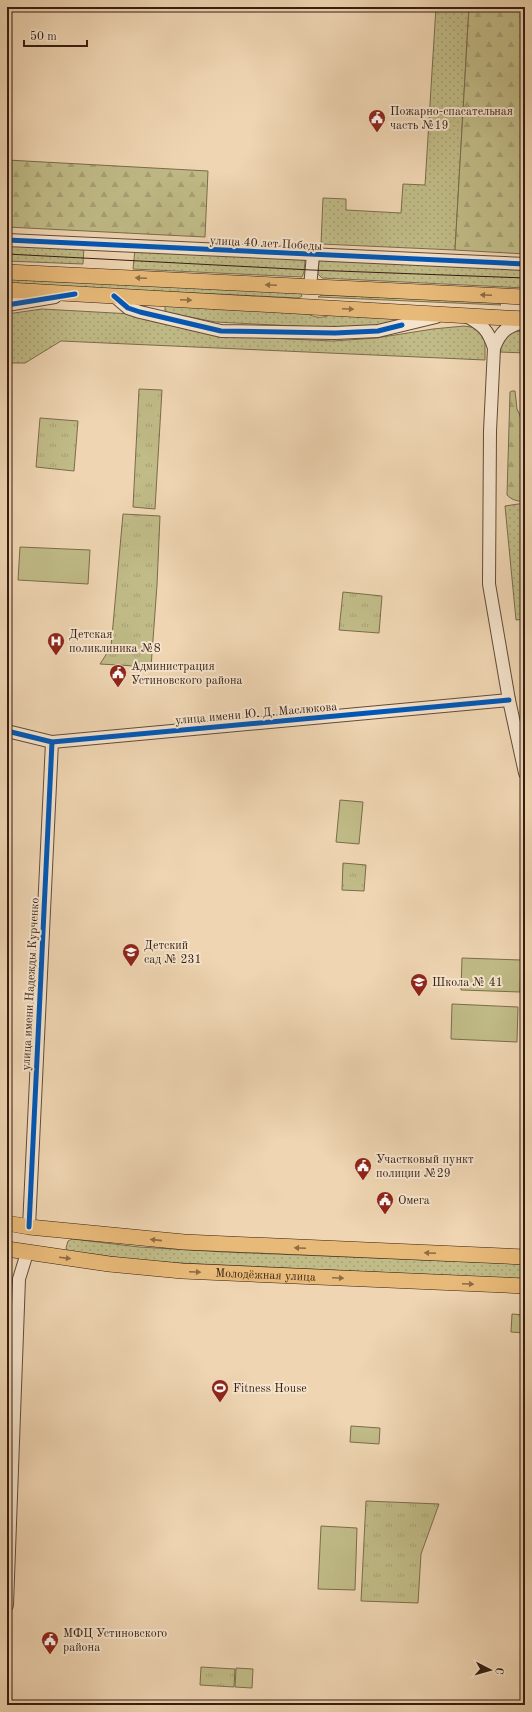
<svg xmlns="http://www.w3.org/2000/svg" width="532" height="1712" font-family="'Old Standard TT',serif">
<defs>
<pattern id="grass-dots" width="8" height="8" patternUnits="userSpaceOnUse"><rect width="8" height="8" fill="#c0bb87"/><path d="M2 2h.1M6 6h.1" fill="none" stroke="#a6a074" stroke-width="1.8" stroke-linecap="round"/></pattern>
<pattern id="forest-firs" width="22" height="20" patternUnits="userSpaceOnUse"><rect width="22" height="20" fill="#c0bb87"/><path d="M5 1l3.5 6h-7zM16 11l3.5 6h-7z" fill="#a6a074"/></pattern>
<pattern id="park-tufts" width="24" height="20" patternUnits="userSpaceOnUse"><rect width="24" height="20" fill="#c0bb87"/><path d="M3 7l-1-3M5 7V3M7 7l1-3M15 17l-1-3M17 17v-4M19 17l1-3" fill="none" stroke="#a6a074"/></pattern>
</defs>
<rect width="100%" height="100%" fill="#efd5b2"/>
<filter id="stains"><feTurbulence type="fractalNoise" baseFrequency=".005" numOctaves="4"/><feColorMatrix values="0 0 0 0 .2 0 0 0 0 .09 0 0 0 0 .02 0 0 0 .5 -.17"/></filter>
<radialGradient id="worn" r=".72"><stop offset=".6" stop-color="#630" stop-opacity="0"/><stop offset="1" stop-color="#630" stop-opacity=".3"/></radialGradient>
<!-- grass -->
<g fill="url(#grass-dots)" stroke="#7b6c4c">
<polygon points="436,7 469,7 455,250 321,244 323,198 346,199 346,210 401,213 403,184 425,185"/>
<polygon points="7,243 84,247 83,264 7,261"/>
<polygon points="135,249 302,259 305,261 304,272 302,277 133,269"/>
<polygon points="319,259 525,270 525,288 322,278 318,274"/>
<polygon points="7,279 300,293 302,296 299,298 7,284"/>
<polygon points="322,295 497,302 501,305 318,297"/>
<path d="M165 305 306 313C315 318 322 319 332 314L409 318 373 326 333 328 215 322 165 312Z"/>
<polygon points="42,309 132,314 224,336 333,341 376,338 433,329 464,326 478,328 485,336 485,360 61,341 25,363 7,363 7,314"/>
<path d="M516 331 525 332V353L500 352C502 339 503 336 516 331Z"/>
<polygon points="525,503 525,619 516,620 505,506"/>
<polygon points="72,1239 139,1247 224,1252 525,1264 525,1279 179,1263 136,1260 68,1251 66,1248 68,1241"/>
</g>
<!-- forest -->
<g fill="url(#forest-firs)" stroke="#7b6c4c">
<polygon points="469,7 525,7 525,254 455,250"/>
<polygon points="7,160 208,171 205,237 7,227"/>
<path d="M512 391H515L517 409 525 426V501C518 502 512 500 507 495L510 392Z"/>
</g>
<!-- park -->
<g fill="url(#park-tufts)" stroke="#7b6c4c">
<polygon points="139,389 162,390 155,509 133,507"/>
<polygon points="40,418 78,421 74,471 36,467"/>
<polygon points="123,514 160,516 157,585 151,667 100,664 111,647"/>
<polygon points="343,592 382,596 379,633 339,630"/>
<polygon points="343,863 366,865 364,891 342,890"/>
<polygon points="512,1314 525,1315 525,1333 511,1332"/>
<polygon points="366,1501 439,1504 421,1554 418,1603 361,1601"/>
<polygon points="201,1667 235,1669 234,1687 200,1685"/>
</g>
<!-- pitch -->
<g fill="#c0bb87" stroke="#7b6c4c">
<polygon points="20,547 90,550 88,584 18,580"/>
<polygon points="340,800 363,802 359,844 336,842"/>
<polygon points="462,958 521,960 520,992 461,990"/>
<polygon points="452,1004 518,1007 517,1042 451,1039"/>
<polygon points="351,1426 380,1428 379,1444 350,1442"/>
<polygon points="321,1526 357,1528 355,1590 318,1589"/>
<polygon points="236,1668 253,1669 252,1688 235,1687"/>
</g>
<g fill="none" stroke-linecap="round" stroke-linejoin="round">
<!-- stream -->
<polyline stroke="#727b6b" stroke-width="2.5" points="523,249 525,245"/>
<defs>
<g id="minor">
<polyline points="7,240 525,264"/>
<polyline points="310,287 313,255"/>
<polyline points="114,296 128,308 140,312 221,331 335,333 378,331 436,317"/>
<polyline points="7,305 55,297"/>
<path d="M466 316C483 325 488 330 494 348"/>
<path d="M525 321C507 327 501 330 494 348L490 431 489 584 509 700 525 773"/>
<polyline points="7,731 52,742 509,700"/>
<polyline points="29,1227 52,742"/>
<polyline points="7,1605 19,1279 27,1253"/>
</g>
<g id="major">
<polyline points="7,272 525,297"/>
<polyline points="7,290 525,319"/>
<polyline points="7,1223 29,1227 184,1242 525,1257"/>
<path id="s1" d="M7 1249 109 1264 182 1271 525 1286"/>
</g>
</defs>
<!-- minor casing -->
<use href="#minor" stroke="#644b38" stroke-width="14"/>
<!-- major casing -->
<use href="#major" stroke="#361d10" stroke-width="16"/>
<!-- minor -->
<use href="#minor" stroke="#f5e4cd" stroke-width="12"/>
<!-- major -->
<use href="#major" stroke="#e8ba79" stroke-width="15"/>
<!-- tram -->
<polyline stroke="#361d10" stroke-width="1" points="7,254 311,270 525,278"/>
<defs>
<g id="cycleway">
<polyline points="7,240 525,264"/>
<polyline points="114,296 128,308 140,312 221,331 335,333 378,331 402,325"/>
<polyline points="7,305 75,294"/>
<polyline points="7,731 52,742 509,700"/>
<polyline points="29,1227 52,742"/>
</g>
</defs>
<!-- cycleway casing -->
<use href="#cycleway" stroke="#f5e4cd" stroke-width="8"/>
<!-- cycleway -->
<use href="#cycleway" stroke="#0057b8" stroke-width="5"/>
</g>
<!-- one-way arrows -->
<defs><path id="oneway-solid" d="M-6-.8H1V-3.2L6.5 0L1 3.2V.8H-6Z"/></defs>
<g fill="#8f6c44">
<use href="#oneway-solid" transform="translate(141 278) rotate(-177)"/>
<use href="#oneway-solid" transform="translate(271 285) rotate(-177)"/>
<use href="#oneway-solid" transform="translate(486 295) rotate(-177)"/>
<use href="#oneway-solid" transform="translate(186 300) rotate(3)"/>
<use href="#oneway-solid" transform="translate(348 309) rotate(3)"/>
<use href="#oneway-solid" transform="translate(156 1240) rotate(-174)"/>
<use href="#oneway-solid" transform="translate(300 1248) rotate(-177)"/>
<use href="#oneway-solid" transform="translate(430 1253) rotate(-178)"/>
<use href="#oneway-solid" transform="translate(65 1258) rotate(7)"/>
<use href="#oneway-solid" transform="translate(195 1272) rotate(3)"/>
<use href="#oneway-solid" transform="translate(338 1278) rotate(2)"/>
<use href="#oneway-solid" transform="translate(468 1284) rotate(2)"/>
</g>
<!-- icons -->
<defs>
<symbol id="civic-pin" viewBox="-11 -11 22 30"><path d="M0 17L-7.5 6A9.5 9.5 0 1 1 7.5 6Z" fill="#8f2418" stroke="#f5e4cd"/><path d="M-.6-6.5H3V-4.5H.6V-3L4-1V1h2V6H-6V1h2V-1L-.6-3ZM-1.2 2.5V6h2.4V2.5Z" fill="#fff"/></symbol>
<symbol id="hospital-pin" viewBox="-11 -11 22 30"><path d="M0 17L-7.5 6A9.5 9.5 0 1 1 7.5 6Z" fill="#8f2418" stroke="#f5e4cd"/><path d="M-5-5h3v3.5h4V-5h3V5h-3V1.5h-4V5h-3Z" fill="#fff"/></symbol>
<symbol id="school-pin" viewBox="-11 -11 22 30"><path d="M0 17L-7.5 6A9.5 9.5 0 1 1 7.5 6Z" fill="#8f2418" stroke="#f5e4cd"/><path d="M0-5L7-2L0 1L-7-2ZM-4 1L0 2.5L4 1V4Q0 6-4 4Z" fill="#fff"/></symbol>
<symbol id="stadium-pin" viewBox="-11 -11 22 30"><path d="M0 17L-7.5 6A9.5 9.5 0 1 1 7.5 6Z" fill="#8f2418" stroke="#f5e4cd"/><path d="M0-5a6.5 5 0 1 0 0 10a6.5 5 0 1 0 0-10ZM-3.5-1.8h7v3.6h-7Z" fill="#fff"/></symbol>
</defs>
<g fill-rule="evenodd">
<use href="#civic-pin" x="367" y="108" width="20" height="27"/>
<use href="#hospital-pin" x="46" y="631" width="20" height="27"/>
<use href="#civic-pin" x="108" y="663" width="20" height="27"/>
<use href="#school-pin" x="121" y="942" width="20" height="27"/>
<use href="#school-pin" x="409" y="972" width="20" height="27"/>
<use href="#civic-pin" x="353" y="1156" width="20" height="27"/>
<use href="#civic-pin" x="375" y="1190" width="20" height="27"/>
<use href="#stadium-pin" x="210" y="1378" width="20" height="27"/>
<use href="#civic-pin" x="40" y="1630" width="20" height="27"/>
</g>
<g text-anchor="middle" stroke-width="4" stroke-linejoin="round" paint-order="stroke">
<!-- poi labels -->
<g font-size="12" fill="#361d10" stroke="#f5e4cd" text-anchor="start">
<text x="390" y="115">Пожарно-спасательная<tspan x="390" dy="14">часть №19</tspan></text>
<text x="69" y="638">Детская<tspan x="69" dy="14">поликлиника №8</tspan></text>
<text x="131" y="670">Администрация<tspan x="131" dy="14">Устиновского района</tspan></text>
<text x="144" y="949">Детский<tspan x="144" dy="14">сад № 231</tspan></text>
<text x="432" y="986">Школа № 41</text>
<text x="376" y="1163">Участковый пункт<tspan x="376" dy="14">полиции №29</tspan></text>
<text x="398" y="1204">Омега</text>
<text x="233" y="1392">Fitness House</text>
<text x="63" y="1637">МФЦ Устиновского<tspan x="63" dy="14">района</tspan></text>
</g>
<!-- street labels -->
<g font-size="12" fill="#361d10" stroke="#f5e4cd">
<text transform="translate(266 243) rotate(3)" y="4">улица 40 лет Победы</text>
<text transform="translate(256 713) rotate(-5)" y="4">улица имени Ю. Д. Маслюкова</text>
<text transform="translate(30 984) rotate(-87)" y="4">улица имени Надежды Курченко</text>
<text dy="4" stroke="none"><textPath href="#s1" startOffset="260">Молодёжная улица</textPath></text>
</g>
</g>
<!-- margin -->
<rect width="532" height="1712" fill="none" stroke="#efd5b2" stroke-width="24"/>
<rect x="8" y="8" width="516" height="1696" fill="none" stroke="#361d10" stroke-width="2"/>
<rect x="12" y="12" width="508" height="1688" fill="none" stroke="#361d10"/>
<!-- north arrow -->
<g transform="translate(490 1670) rotate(96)" stroke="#f5e4cd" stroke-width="3" paint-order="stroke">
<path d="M0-3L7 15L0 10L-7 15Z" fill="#361d10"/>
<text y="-6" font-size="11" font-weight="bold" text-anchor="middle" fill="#361d10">С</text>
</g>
<!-- scale -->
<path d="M24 40v6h63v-6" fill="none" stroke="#361d10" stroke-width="2"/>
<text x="30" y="40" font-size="12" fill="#361d10" stroke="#f5e4cd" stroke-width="3" paint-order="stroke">50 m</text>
<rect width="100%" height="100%" filter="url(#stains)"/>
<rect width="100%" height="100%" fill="url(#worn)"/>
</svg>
